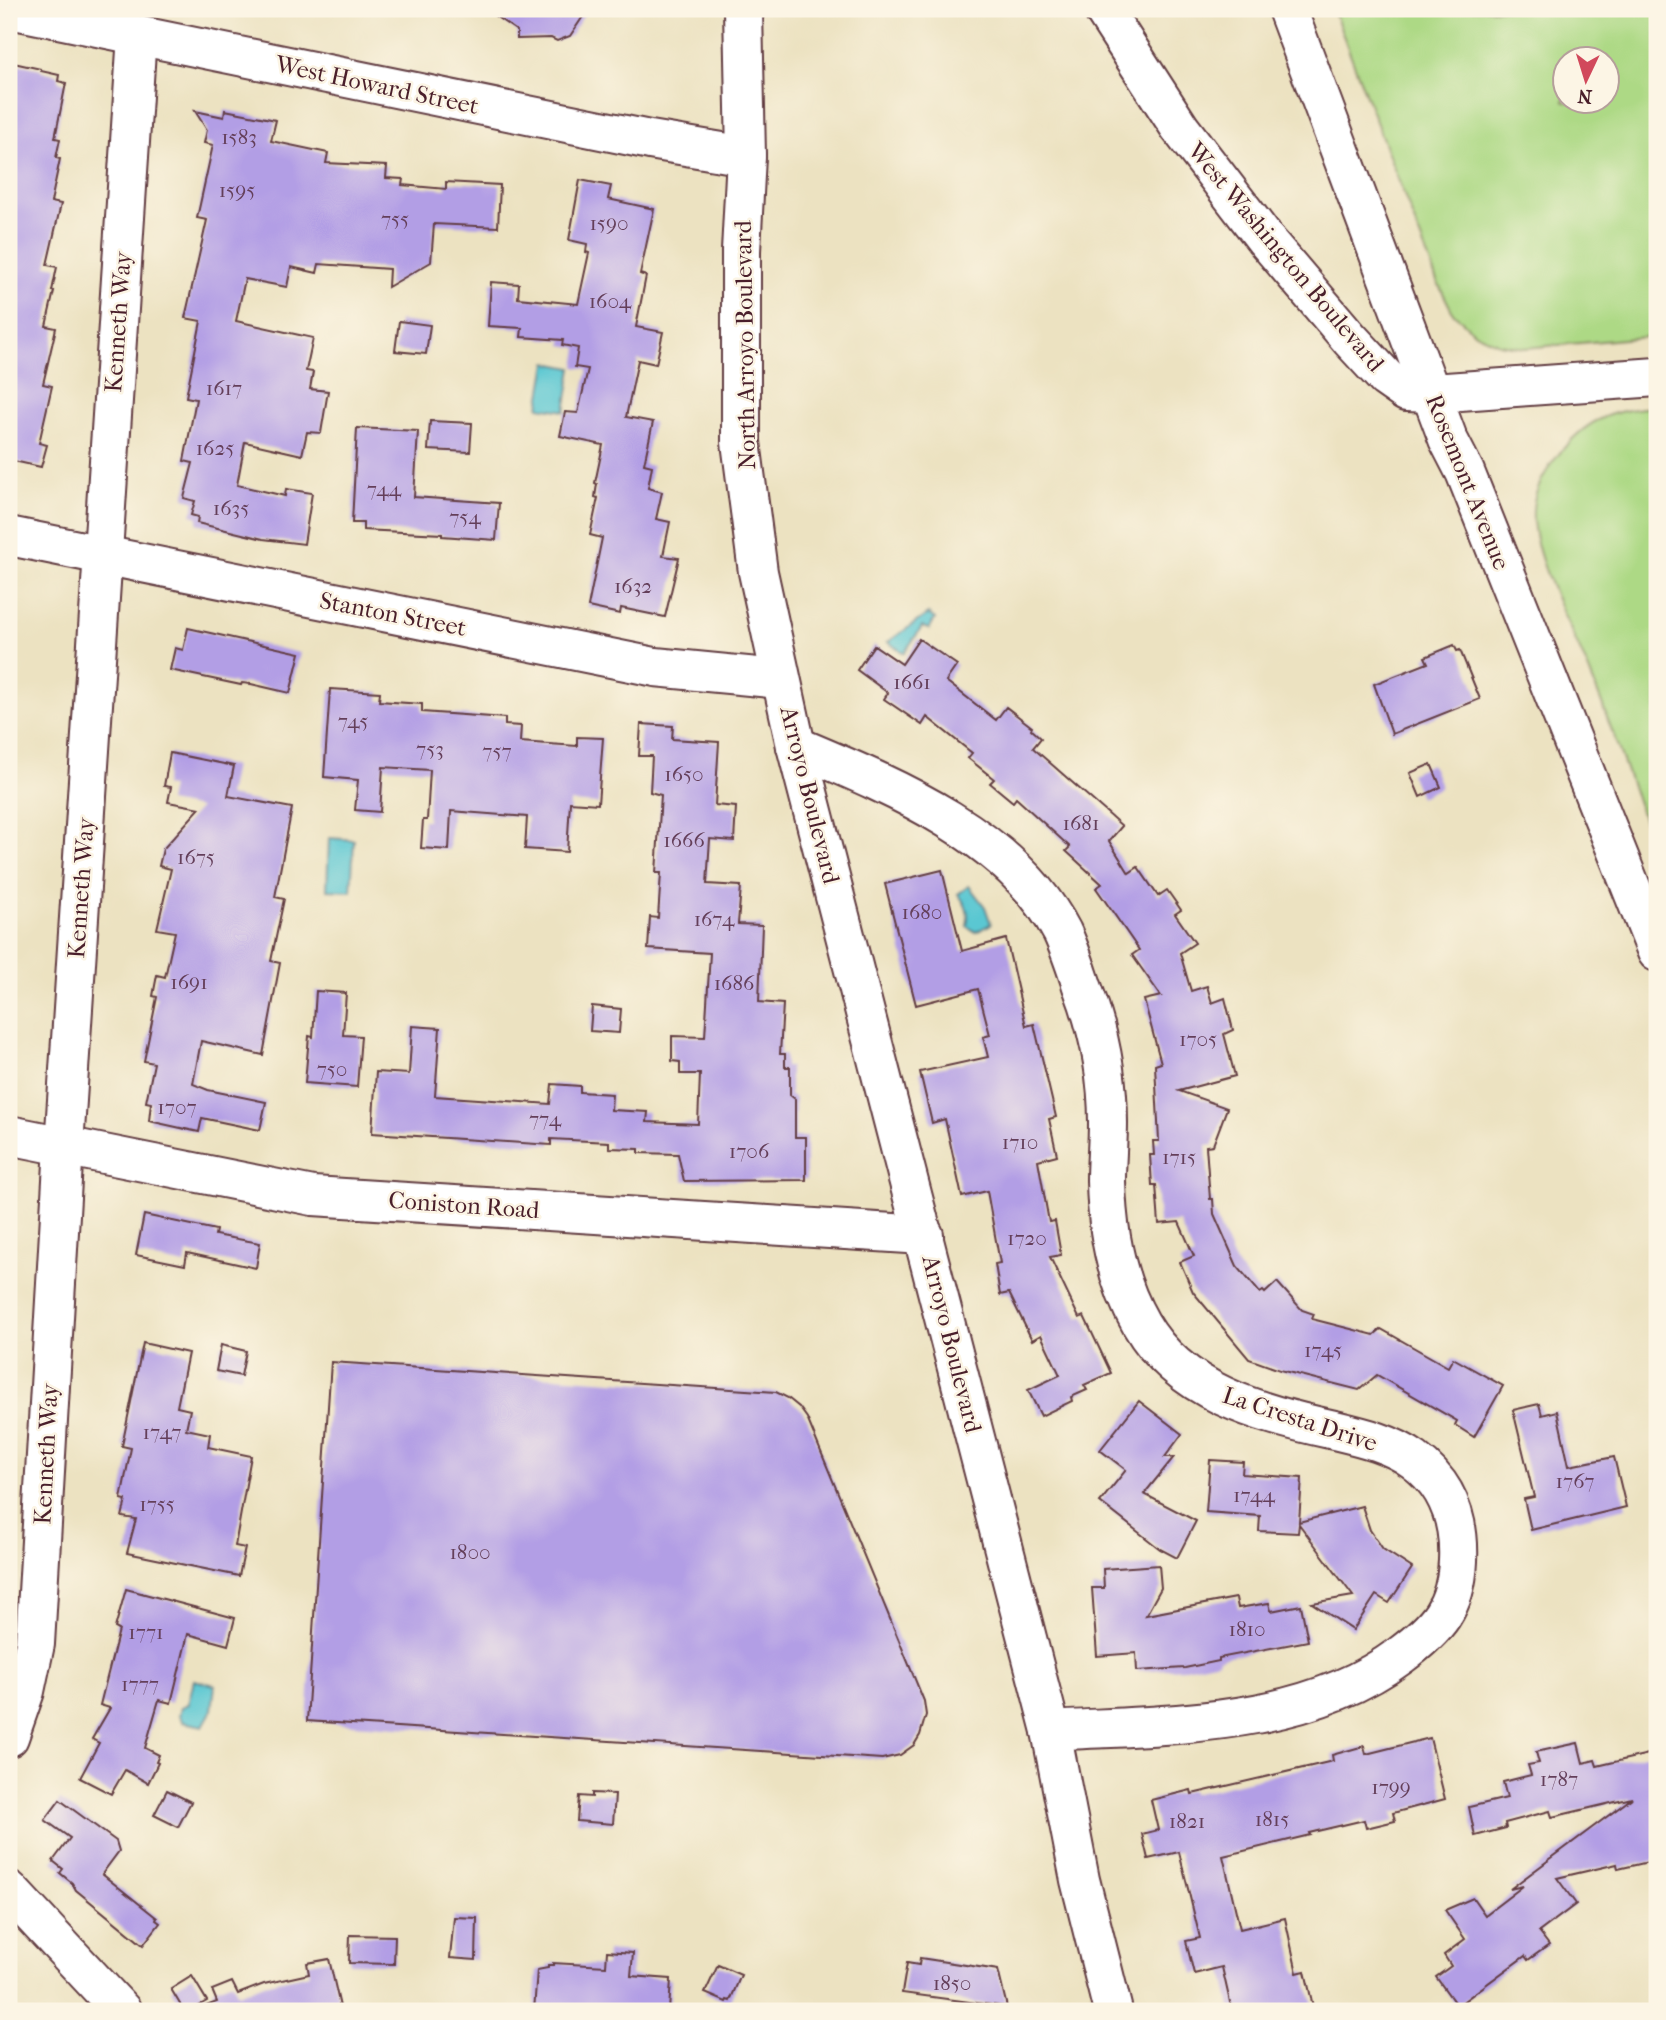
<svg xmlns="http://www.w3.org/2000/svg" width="1666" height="2020" font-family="'IM FELL French Canon',serif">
<rect width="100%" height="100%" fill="#fcf5e5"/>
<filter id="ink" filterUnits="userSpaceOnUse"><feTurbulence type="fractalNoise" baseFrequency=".0143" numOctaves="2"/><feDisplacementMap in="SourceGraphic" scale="14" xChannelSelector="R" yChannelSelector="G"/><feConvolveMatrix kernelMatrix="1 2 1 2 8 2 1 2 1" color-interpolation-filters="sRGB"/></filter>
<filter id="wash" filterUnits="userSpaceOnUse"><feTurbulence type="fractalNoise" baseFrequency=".00686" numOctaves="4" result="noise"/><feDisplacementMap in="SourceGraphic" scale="28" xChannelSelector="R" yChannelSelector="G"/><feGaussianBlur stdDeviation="1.57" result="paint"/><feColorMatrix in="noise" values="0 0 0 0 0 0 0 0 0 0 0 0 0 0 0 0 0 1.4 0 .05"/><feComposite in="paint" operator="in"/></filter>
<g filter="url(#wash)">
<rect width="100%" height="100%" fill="#ece2c1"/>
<!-- green -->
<g fill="#add985" stroke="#7c7c58" stroke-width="2" fill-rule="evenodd">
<path d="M1333 9H1657V336L1525 348 1499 344 1475 333 1453 313 1437 281ZM1564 60H1606V102H1564Z"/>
<path d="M1657 407V857C1635 796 1615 735 1591 676 1574 632 1530 555 1533 510 1534 478 1571 433 1600 419 1617 410 1639 408 1657 407Z"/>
</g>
<!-- water -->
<g fill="#5ac7d2" stroke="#52737e" stroke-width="2">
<polygon points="547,363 572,368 565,411 539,407"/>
<polygon points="928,614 935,619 929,629 922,627 904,653 888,642"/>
<polygon points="329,838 354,840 351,891 327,890"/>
<path d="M969 886 985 907 991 924 976 932 967 926C970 913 966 904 958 894Z"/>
<polygon points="194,1680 215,1685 212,1710 203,1726 183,1722 179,1715 181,1707 188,1704"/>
</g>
<g id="blocks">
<!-- building -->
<g fill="#b29ee5">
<polygon points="485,9 588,9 570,36 557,41 551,38 517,39 517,31"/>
<polygon points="9,62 41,69 41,71 59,75 58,81 66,83 55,138 60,139 56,158 60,159 51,202 61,204 47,265 57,267 52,291 54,291 46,326 56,328 43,384 52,386 39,443 47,445 41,467 9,460 9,264 13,243 9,242"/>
<polygon points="225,110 276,120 271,141 328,153 326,163 387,166 386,178 403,179 402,185 446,189 446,182 500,185 498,227 434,224 431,262 388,287 389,269 319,264 317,273 291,267 287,287 245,279 236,321 313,338 306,371 313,372 310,389 328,391 321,433 307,432 302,455 245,442 237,485 285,496 286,489 312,493 304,544 263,539 197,523 198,517 191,515 195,501 184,498 193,463 184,461 196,399 186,397 201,321 185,318 207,220 197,218 213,145 204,143 207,130 195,111 224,117"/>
<polygon points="580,180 611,186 608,199 654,209 640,274 646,276 636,327 663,332 656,364 638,360 626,417 653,422 644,464 652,466 648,488 662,492 656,519 670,522 663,556 679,558 665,617 621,608 620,614 588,607 602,538 590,535 598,498 595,497 597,484 595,483 603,445 560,436 565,412 578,413 588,369 575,367 578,348 562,345 563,340 521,337 522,328 488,326 491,282 519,284 518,298 578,304 589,253 586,252 587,244 569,240"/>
<polygon points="399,321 430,325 426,354 395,351"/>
<polygon points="430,421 472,423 470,452 428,450"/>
<polygon points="357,428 418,431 414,497 499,503 496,540 442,536 442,534 363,530 363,523 352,523"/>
<polygon points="188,628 300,653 290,693 251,684 242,683 241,685 170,670 175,648 183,650"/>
<polygon points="919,639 957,665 946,681 996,720 1006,707 1032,727 1031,729 1041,738 1033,748 1122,826 1109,841 1129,873 1138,867 1158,896 1167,890 1181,910 1175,914 1195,943 1180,953 1191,991 1207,986 1212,1003 1225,998 1233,1030 1224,1034 1235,1076 1179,1091 1227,1108 1213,1145 1206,1146 1210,1199 1213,1199 1214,1214 1237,1266 1260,1293 1263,1291 1265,1293 1277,1282 1302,1310 1314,1314 1312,1319 1374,1335 1381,1329 1448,1367 1453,1358 1503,1386 1474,1437 1455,1425 1457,1421 1377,1375 1359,1390 1280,1370 1249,1359 1193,1292 1180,1262 1194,1256 1179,1222 1159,1224 1156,1185 1152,1185 1150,1155 1154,1155 1153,1141 1159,1141 1155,1065 1161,1063 1144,1000 1161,996 1132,955 1139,950 1096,888 1102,884 1066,851 1070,847 1016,798 1013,802 990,783 994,779 968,758 972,753 927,717 922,725 884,699 888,693 857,670 874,645 902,664"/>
<polygon points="1454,645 1457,651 1460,650 1480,699 1392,734 1374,684 1428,663 1425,657"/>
<polygon points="330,689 380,692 379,701 422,704 422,712 505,718 505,725 521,726 520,742 577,746 577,737 603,738 598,804 570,802 567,852 525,849 527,817 451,811 449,850 421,848 423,820 427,820 430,770 383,767 380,812 355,810 358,780 324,777"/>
<polygon points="641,724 673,726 672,739 719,742 715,805 736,807 734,841 710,839 707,884 741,886 738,924 762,925 759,1002 783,1004 780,1054 785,1054 785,1067 790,1067 790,1095 795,1099 795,1137 806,1137 806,1180 684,1181 678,1154 639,1153 639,1149 609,1148 609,1142 551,1139 551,1145 372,1133 376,1072 409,1074 412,1026 440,1028 435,1096 550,1104 552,1084 580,1086 580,1092 612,1094 611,1110 648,1112 647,1122 698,1124 700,1074 680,1074 680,1062 672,1061 672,1036 705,1037 710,953 648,949 650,917 658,918 661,873 656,873 661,795 650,792 652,756 639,756"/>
<polygon points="170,753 234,766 228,796 292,808 275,897 284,899 271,961 280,963 263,1055 201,1041 193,1084 208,1090 266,1102 260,1130 202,1118 199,1132 149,1121 151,1103 146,1102 154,1063 144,1061 157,997 153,996 157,975 165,977 175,932 157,929 171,869 159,866 163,849 200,808 168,802 171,787 164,786"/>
<polygon points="1431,764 1441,787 1420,797 1410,773"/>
<polygon points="942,870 962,951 1006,939 1026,1026 1034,1024 1056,1117 1049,1119 1057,1155 1038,1160 1049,1222 1055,1221 1061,1255 1050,1257 1079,1318 1084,1316 1111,1373 1084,1385 1087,1390 1071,1397 1072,1401 1041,1416 1028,1390 1060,1375 1041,1335 1032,1340 1009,1293 1000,1295 995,1264 1000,1263 987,1191 962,1197 945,1119 932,1123 920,1072 988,1057 983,1037 990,1035 978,989 916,1005 885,884"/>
<polygon points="316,991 346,993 343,1035 361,1036 357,1087 305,1083 309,1036 313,1037"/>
<polygon points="592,1006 621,1009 619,1033 590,1031"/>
<polygon points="144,1215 216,1230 215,1235 260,1243 256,1268 187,1253 185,1265 136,1255"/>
<polygon points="143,1343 188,1353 177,1407 190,1410 186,1429 210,1434 208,1447 251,1456 235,1546 245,1548 239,1576 127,1553 136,1519 122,1517 126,1500 121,1499 131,1448 122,1446"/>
<polygon points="221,1345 246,1351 241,1376 216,1371"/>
<polygon points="331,1362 776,1392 788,1398 799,1407 807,1418 924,1701 926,1715 920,1735 914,1745 900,1755 882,1759 307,1721"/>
<polygon points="1139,1401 1182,1434 1165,1457 1174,1457 1144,1494 1196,1521 1177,1558 1160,1549 1100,1502 1126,1470 1100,1450"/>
<polygon points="1539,1404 1542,1415 1557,1411 1569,1466 1614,1457 1626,1507 1531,1530 1524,1499 1534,1497 1513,1410"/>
<polygon points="1210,1460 1243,1462 1242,1474 1302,1478 1299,1522 1362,1506 1370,1530 1383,1549 1412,1568 1389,1603 1376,1595 1353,1630 1312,1603 1353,1596 1299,1524 1298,1533 1259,1531 1260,1516 1206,1512"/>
<polygon points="1159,1565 1161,1588 1146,1615 1236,1598 1238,1608 1269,1603 1271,1611 1301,1605 1308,1641 1219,1658 1219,1661 1185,1668 1137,1671 1136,1653 1097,1656 1092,1588 1104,1588 1103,1569"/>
<polygon points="126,1589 235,1618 228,1645 188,1634 171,1703 159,1700 145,1748 159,1755 156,1762 158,1763 148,1783 125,1770 111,1794 80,1778 99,1743 92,1739 110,1708 100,1705 119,1630 115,1628"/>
<polygon points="1430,1738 1445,1799 1393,1813 1395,1821 1366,1828 1364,1820 1309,1833 1310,1835 1223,1856 1240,1929 1285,1918 1297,1973 1305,1971 1314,2011 1232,2011 1222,1967 1194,1974 1186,1941 1200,1938 1179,1852 1148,1859 1142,1834 1158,1830 1151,1800 1191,1790 1192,1794 1333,1761 1332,1755 1364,1746 1366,1754"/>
<polygon points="1578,1743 1583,1763 1595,1760 1597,1766 1657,1752 1657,1860 1618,1869 1617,1864 1557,1878 1576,1904 1539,1932 1549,1945 1528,1960 1525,1956 1457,2006 1436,1977 1451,1966 1444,1955 1465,1939 1445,1910 1473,1898 1485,1915 1523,1886 1510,1889 1632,1798 1552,1817 1550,1811 1505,1823 1506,1828 1475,1836 1469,1807 1507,1798 1503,1782 1531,1775 1528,1765 1539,1763 1536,1752"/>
<polygon points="167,1790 191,1802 178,1827 154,1815"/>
<polygon points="592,1793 615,1794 613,1824 577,1821 579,1796 592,1797"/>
<polygon points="60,1800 116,1841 119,1851 102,1874 157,1918 156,1920 160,1923 143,1945 76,1890 72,1883 60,1873 63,1869 53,1861 70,1838 45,1820"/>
<polygon points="454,1917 477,1918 476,1960 450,1958"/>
<polygon points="350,1935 395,1936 394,1964 349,1963"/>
<polygon points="607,1951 633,1953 631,1976 671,1979 669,2011 534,2011 537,1970 548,1968 548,1965 553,1965 553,1963 606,1966"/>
<polygon points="920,1958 998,1970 1007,2007 902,1993 907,1963 919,1965"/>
<polygon points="329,1959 341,2011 199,2011 198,2009 217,2002 212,1990 232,1982 238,1994 264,1984 309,1974 307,1963"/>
<polygon points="718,1965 741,1975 730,2001 727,2000 726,2002 705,1993"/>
<polygon points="192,1976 207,2001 189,2011 184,2011 171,1989"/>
</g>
</g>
</g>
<g filter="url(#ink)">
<use href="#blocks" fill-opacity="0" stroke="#623c42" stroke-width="2"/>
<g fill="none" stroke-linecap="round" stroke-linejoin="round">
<defs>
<g id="minor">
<polyline points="9,9 650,140 746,156"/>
<polyline points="743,9 746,156 741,251 741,442 758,572 796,746 1051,1731 1080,1880 1113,2011"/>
<polyline points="1103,9 1180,128 1265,239 1350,339 1386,378 1406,392 1432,393 1657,377"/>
<polyline points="1287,9 1448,439 1465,472 1657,952"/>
<polyline points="9,536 655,667 780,679"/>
<path d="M796 746C891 786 1012 835 1062 932 1070 949 1076 968 1082 986 1099 1030 1108 1076 1108 1123 1108 1143 1106 1162 1106 1181 1107 1231 1116 1281 1141 1324 1180 1392 1258 1413 1330 1429 1359 1436 1389 1442 1414 1460 1448 1485 1460 1520 1458 1561 1456 1608 1437 1628 1401 1655 1304 1728 1167 1724 1051 1731"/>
<polyline points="9,1135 313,1196 924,1235"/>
<polyline points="9,1737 25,1691 35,1644 64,1146 137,35"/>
<polyline points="9,1890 122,2011"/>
</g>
</defs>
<!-- minor casing -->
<use href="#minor" stroke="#623c42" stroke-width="42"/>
<!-- minor -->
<use href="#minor" stroke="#fff" stroke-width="38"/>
</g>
</g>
<g text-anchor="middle" stroke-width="5" stroke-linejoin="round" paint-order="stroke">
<!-- number labels -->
<g font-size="21" fill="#643f5a">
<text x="239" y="144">1583</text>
<text x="237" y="197">1595</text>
<text x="395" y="226">755</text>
<text x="609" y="230">1590</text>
<text x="610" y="308">1604</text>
<text x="224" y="395">1617</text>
<text x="215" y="455">1625</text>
<text x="384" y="496">744</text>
<text x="231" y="515">1635</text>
<text x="465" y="524">754</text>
<text x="633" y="593">1632</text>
<text x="912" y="689">1661</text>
<text x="353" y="728">745</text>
<text x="430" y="756">753</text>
<text x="497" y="758">757</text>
<text x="684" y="781">1650</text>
<text x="1081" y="830">1681</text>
<text x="684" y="847">1666</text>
<text x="196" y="864">1675</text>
<text x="922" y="919">1680</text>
<text x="714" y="926">1674</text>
<text x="189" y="989">1691</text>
<text x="734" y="990">1686</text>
<text x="1198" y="1046">1705</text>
<text x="332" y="1076">750</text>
<text x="177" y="1114">1707</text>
<text x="545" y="1126">774</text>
<text x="1020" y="1149">1710</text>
<text x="749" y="1158">1706</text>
<text x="1179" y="1164">1715</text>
<text x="1027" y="1245">1720</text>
<text x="1323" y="1357">1745</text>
<text x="162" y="1439">1747</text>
<text x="1575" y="1488">1767</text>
<text x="1254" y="1502">1744</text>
<text x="157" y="1511">1755</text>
<text x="470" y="1559">1800</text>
<text x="1247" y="1636">1810</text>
<text x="146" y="1639">1771</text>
<text x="140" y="1691">1777</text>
<text x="1559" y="1786">1787</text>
<text x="1391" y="1794">1799</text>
<text x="1272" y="1826">1815</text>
<text x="1187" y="1828">1821</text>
<text x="952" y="1990">1850</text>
</g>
<!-- street labels -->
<g font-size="24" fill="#4a1f2b" stroke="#fcf5e5">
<text transform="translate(377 85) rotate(12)" y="8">West Howard Street</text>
<text transform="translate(1286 257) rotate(50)" y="8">West Washington Boulevard</text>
<text transform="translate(118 322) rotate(-86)" y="8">Kenneth Way</text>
<text transform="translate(745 345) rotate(-91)" y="8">North Arroyo Boulevard</text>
<text transform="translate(1468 482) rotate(68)" y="8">Rosemont Avenue</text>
<text transform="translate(393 614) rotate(11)" y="8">Stanton Street</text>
<text transform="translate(810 795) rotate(76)" y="8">Arroyo Boulevard</text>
<text transform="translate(81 888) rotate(-86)" y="8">Kenneth Way</text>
<text transform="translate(464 1205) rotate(4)" y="8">Coniston Road</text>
<text transform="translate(952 1344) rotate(76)" y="8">Arroyo Boulevard</text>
<text transform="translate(1300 1419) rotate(18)" y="8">La Cresta Drive</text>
<text transform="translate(46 1454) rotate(-87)" y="8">Kenneth Way</text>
</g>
</g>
<!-- margin -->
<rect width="1666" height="2020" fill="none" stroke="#fcf5e5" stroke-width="35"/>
<!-- north arrow -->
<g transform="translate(1586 80) rotate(184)"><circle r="33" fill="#fcf5e5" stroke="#b59f9b" stroke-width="2"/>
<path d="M0-5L12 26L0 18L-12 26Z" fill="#d1495b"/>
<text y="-10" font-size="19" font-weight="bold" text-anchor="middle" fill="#4a1f2b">N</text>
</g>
</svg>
